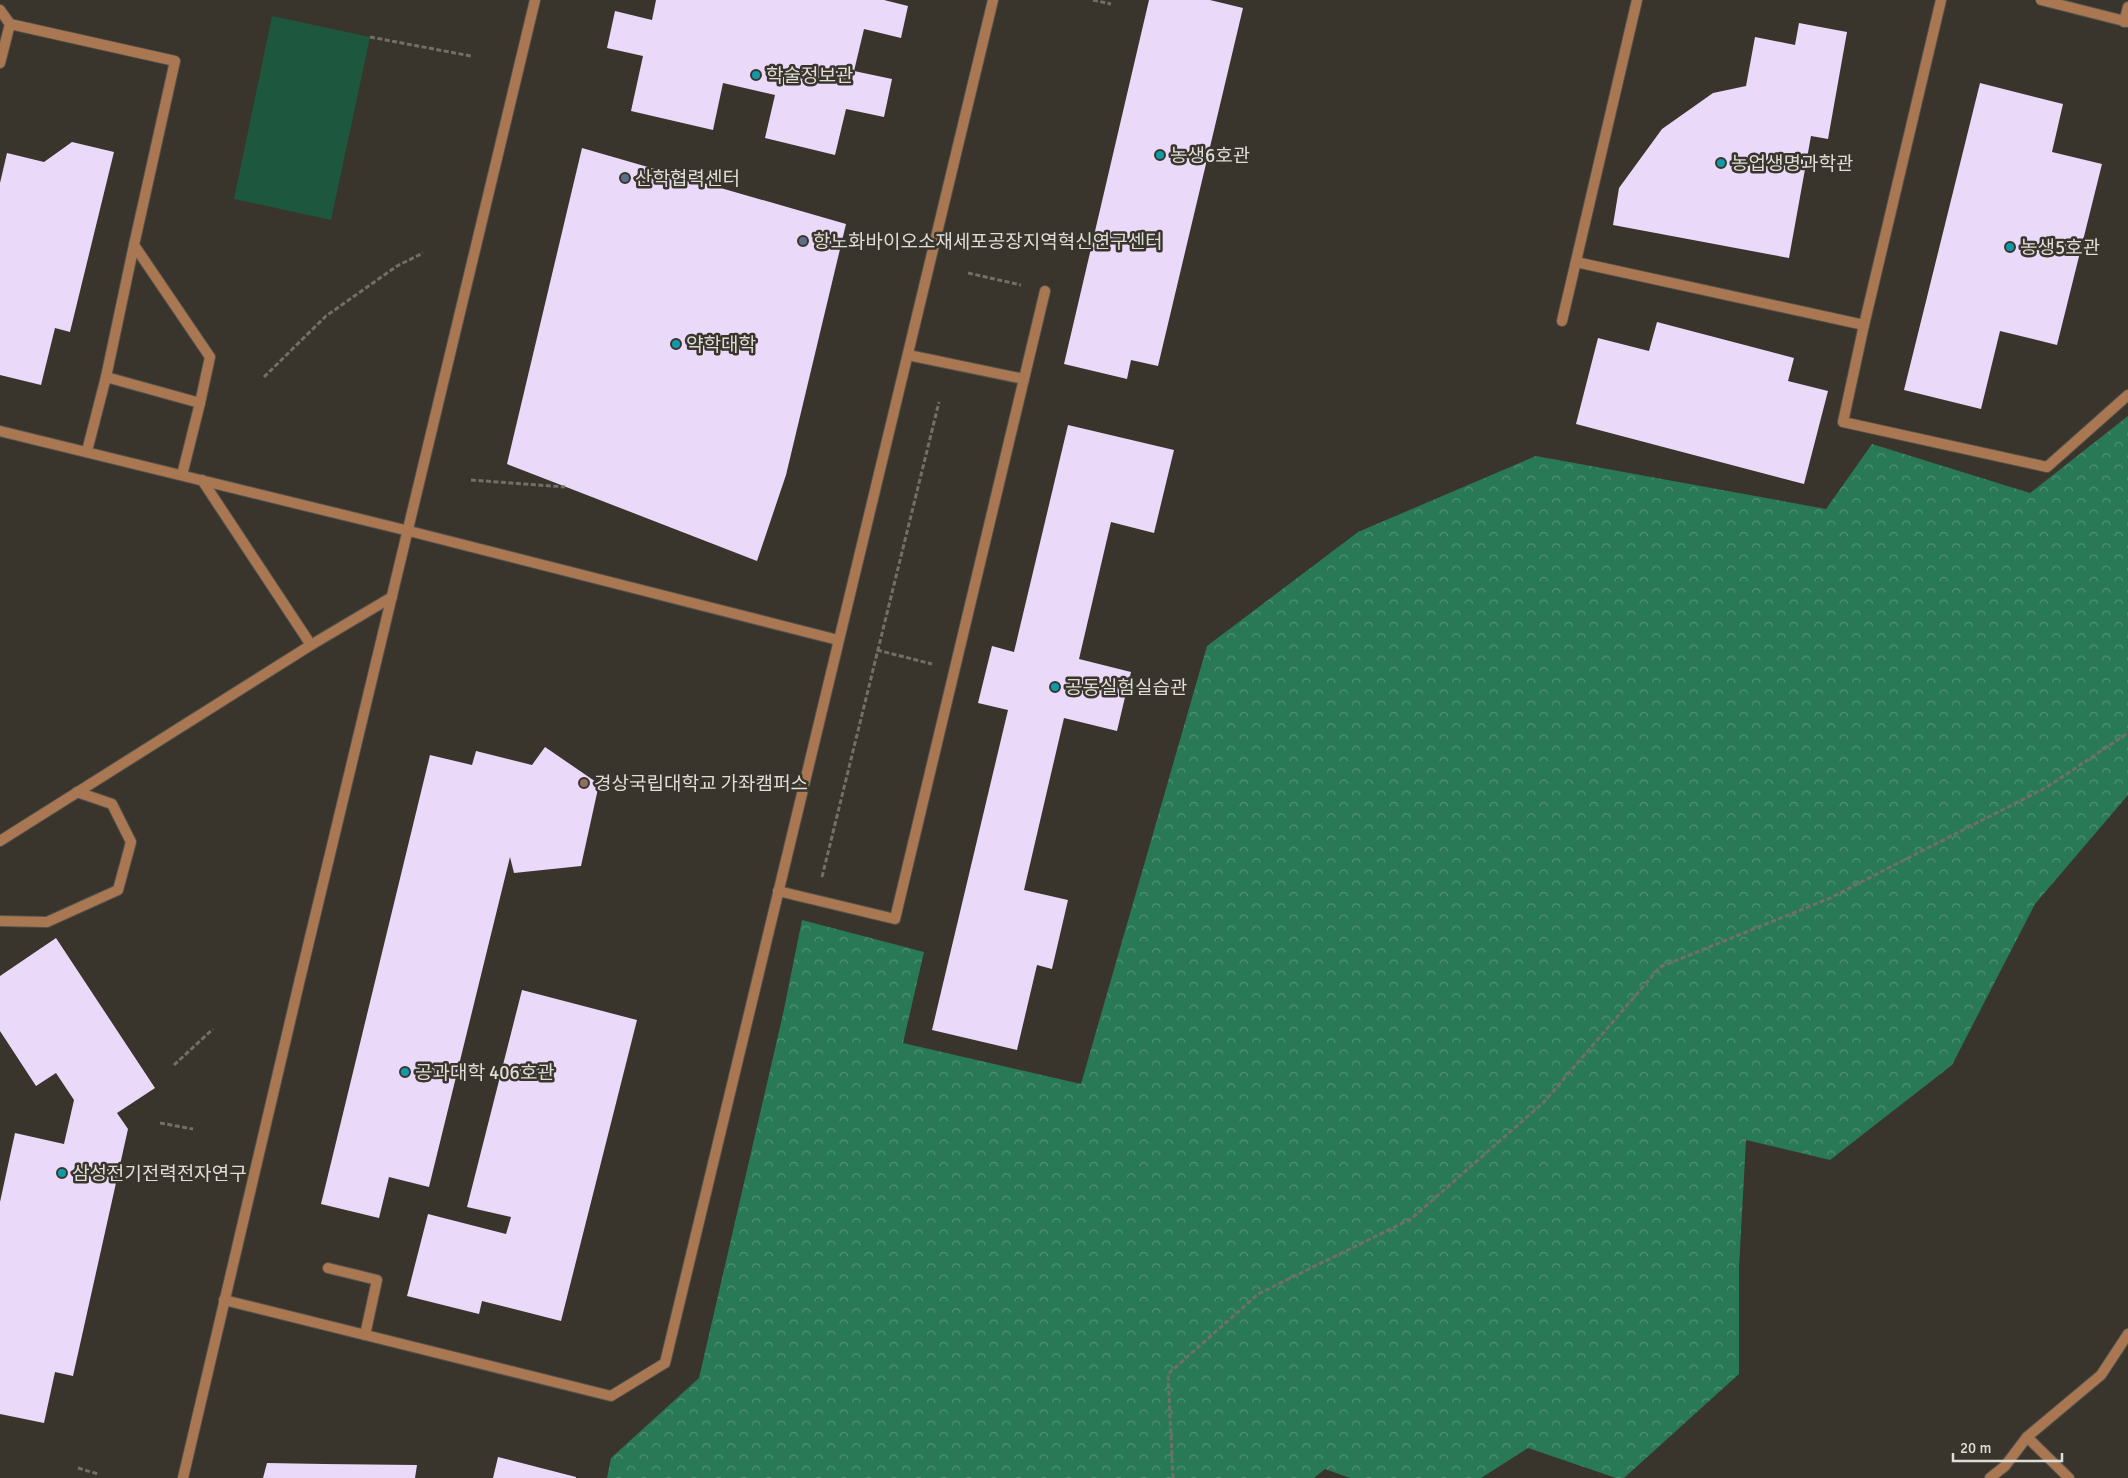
<svg xmlns="http://www.w3.org/2000/svg" width="2128" height="1478" font-family="Signika,'Noto Sans KR',sans-serif">
<defs>
<pattern id="forest-crowns" width="20" height="18" patternUnits="userSpaceOnUse" patternTransform="scale(1.25)"><rect width="20" height="18" fill="#297856"/><path d="M2 6a3 3 0 1 1 6 0M12 15a3 3 0 1 1 6 0" fill="none" stroke="#529175"/></pattern>
</defs>
<rect width="100%" height="100%" fill="#39352d"/>
<!-- green -->
<polygon fill="#1d573e" points="272,16 370,37 331,220 234,199"/>
<!-- forest -->
<polygon fill="url(#forest-crowns)" points="2128,416 2128,795 2035,904 1952,1065 1830,1160 1746,1140 1739,1267 1739,1374 1624,1478 1616,1478 1528,1448 1481,1478 1350,1478 1325,1469 1314,1478 607,1478 611,1458 699,1378 783,1014 802,920 924,952 903,1043 1081,1084 1207,646 1358,532 1536,456 1826,509 1872,444 2030,493"/>
<!-- building -->
<g fill="#ead9f9">
<polygon points="656,0 884,0 908,6 901,38 864,29 854,71 892,79 884,117 846,109 835,155 765,138 775,95 723,83 713,130 631,111 643,56 607,48 615,11 652,20"/>
<polygon points="1149,0 1210,0 1243,8 1158,366 1131,360 1127,379 1064,364"/>
<polygon points="1799,23 1847,32 1828,139 1811,136 1789,258 1613,225 1619,188 1662,129 1713,93 1746,86 1755,37 1795,45"/>
<polygon points="1980,83 2063,104 2052,152 2102,164 2057,345 2000,331 1981,409 1904,390"/>
<polygon points="72,142 114,152 70,332 55,328 41,385 0,375 0,183 7,153 44,162"/>
<polygon points="582,148 846,224 786,475 757,561 507,464"/>
<polygon points="1657,322 1794,358 1788,381 1828,391 1804,484 1576,424 1598,338 1649,351"/>
<polygon points="1068,425 1174,450 1154,533 1111,522 1079,659 1131,672 1117,731 1064,718 1024,890 1068,900 1052,969 1037,965 1017,1050 932,1030 1008,710 978,703 992,646 1014,652"/>
<polygon points="545,747 599,784 581,866 514,873 510,857 429,1187 389,1177 379,1218 321,1204 430,755 472,765 476,751 532,765"/>
<polygon points="56,938 155,1088 117,1113 128,1129 73,1376 55,1372 44,1423 0,1414 0,1202 15,1133 64,1144 74,1100 56,1073 36,1086 0,1031 0,976"/>
<polygon points="522,990 637,1020 561,1321 482,1301 479,1314 407,1296 428,1214 506,1234 511,1217 467,1207"/>
<polygon points="498,1457 576,1477 576,1478 493,1478"/>
<polygon points="267,1463 324,1464 417,1465 415,1478 263,1478"/>
</g>
<g fill="none" stroke-linecap="round" stroke-linejoin="round">
<defs>
<g id="service">
<polyline points="0,10 10,24 0,63"/>
<polyline points="2124,22 2128,7"/>
<polyline points="10,24 175,61 134,245 210,357 200,403 106,377 87,451"/>
<polyline points="1576,262 1864,325 1941,0"/>
<polyline points="1864,325 1843,422 2047,467 2128,395"/>
<polyline points="908,355 1024,379"/>
<polyline points="106,377 134,245"/>
<polyline points="182,475 200,403"/>
<polyline points="202,480 311,645"/>
<polyline points="409,531 838,640"/>
<polyline points="0,841 311,645 392,597"/>
<polyline points="778,891 895,919 1045,291"/>
<polyline points="0,921 47,922 118,890 131,842 112,804 77,792"/>
<polyline points="328,1268 377,1280 365,1335"/>
<polyline points="2027,1437 2069,1478"/>
<polyline points="1990,1478 2005,1466 2027,1437 2101,1375 2128,1334"/>
</g>
<g id="minor">
<polyline points="2041,0 2128,22"/>
<polyline points="1562,321 1637,0"/>
<polyline points="0,431 409,531"/>
<polyline points="224,1300 611,1396 665,1363 993,0"/>
<polyline points="183,1478 300,979 535,0"/>
</g>
</defs>
<!-- service casing -->
<use href="#service" stroke="#57534c" stroke-width="12"/>
<!-- minor casing -->
<use href="#minor" stroke="#57534c" stroke-width="12"/>
<!-- path -->
<g stroke="#726f68" stroke-width="3" stroke-dasharray="5 2.5" stroke-linecap="butt">
<polyline points="1093,0 1111,4"/>
<polyline points="370,37 471,56"/>
<polyline points="968,273 1021,285"/>
<polyline points="264,377 326,316 397,266 423,253"/>
<polyline points="471,480 565,487"/>
<polyline points="877,650 932,664"/>
<polyline points="822,877 939,402"/>
<polyline points="174,1065 213,1029"/>
<polyline points="160,1123 193,1129"/>
<polyline points="78,1468 98,1474"/>
<polyline points="1173,1478 1168,1374 1258,1294 1411,1219 1544,1102 1660,967 1830,898 2047,787 2128,733"/>
</g>
<!-- service -->
<use href="#service" stroke="#a97853" stroke-width="10"/>
<!-- minor -->
<use href="#minor" stroke="#a97853" stroke-width="10"/>
</g>
<!-- markers -->
<g fill="#0f9aa8" stroke="#39352d" stroke-width="2">
<circle cx="756" cy="75" r="5"/>
<circle cx="1160" cy="155" r="5"/>
<circle cx="1721" cy="163" r="5"/>
<circle cx="2010" cy="247" r="5"/>
<circle cx="676" cy="344" r="5"/>
<circle cx="1055" cy="687" r="5"/>
<circle cx="405" cy="1072" r="5"/>
<circle cx="62" cy="1173" r="5"/>
</g>
<g fill="#5c6f8a" stroke="#39352d" stroke-width="2">
<circle cx="625" cy="178" r="5"/>
<circle cx="803" cy="241" r="5"/>
</g>
<circle fill="#8d6e63" stroke="#39352d" stroke-width="2" cx="584" cy="783" r="5"/>
<g text-anchor="middle" stroke-width="5" stroke-linejoin="round" paint-order="stroke">
<!-- poi labels -->
<g font-size="19" fill="#dfddd7" stroke="#39352d" text-anchor="start">
<text x="766" y="82">학술정보관</text>
<text x="1170" y="162">농생6호관</text>
<text x="1731" y="170">농업생명과학관</text>
<text x="635" y="185">산학협력센터</text>
<text x="813" y="248">항노화바이오소재세포공장지역혁신연구센터</text>
<text x="2020" y="254">농생5호관</text>
<text x="686" y="351">약학대학</text>
<text x="1065" y="694">공동실험실습관</text>
<text x="594" y="790">경상국립대학교 가좌캠퍼스</text>
<text x="415" y="1079">공과대학 406호관</text>
<text x="72" y="1180">삼성전기전력전자연구</text>
</g>
</g>
<!-- scale -->
<path d="M1953 1453v8h109v-8" fill="none" stroke="#dfddd7" stroke-width="2.5"/>
<text x="1960" y="1453" font-size="15" fill="#dfddd7" stroke="#39352d" stroke-width="4" paint-order="stroke">20 m</text>
</svg>
